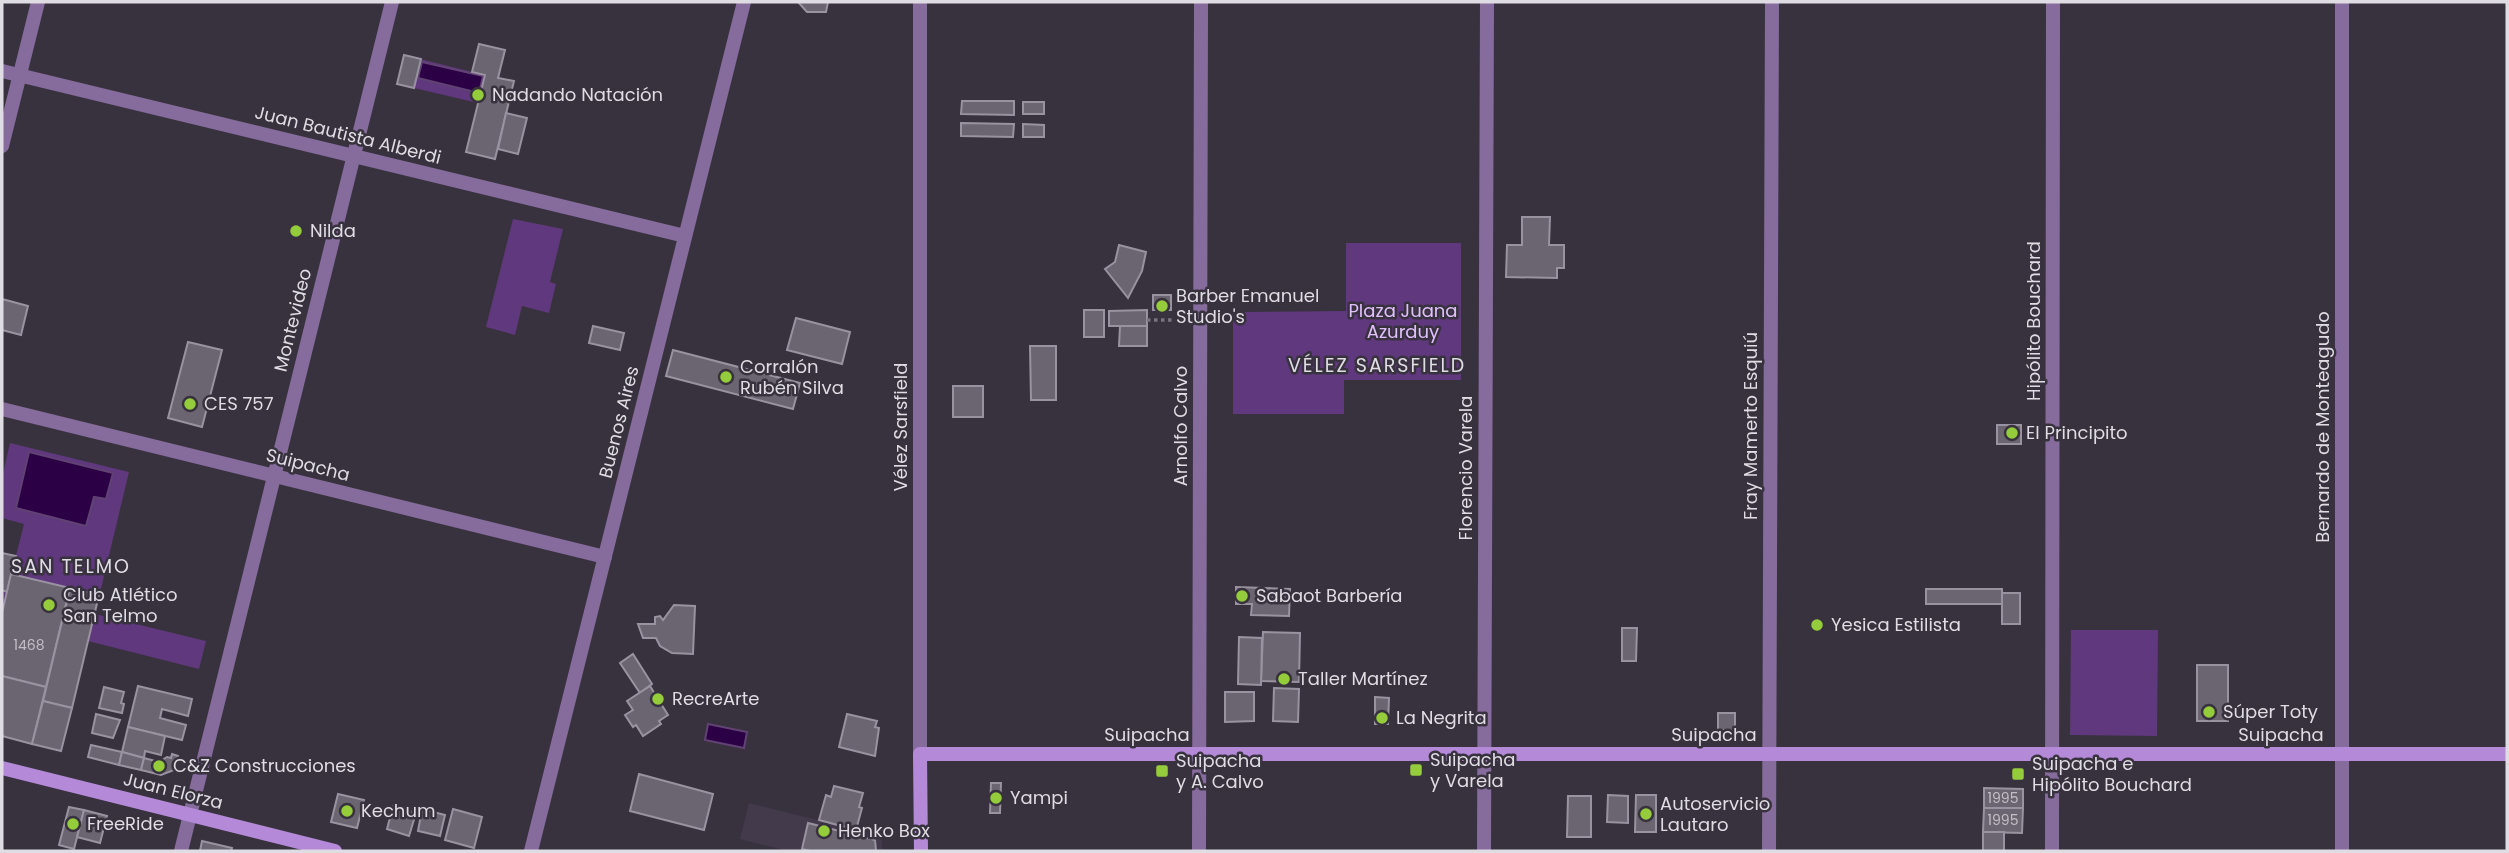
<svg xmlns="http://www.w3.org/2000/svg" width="2509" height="853" font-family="Poppins,sans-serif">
<rect width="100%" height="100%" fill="#38323e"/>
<!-- built -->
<polygon fill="#433a4c" points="749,803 882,836 882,851 788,851 740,839"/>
<!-- green -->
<g fill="#5f387d">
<polygon points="479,44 505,50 498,77 514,81 495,159 466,152 478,103 397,84 404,55 472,72"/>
<polygon points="513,219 563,229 550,282 556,284 549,313 522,306 515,335 486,327"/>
<polygon points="1346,243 1461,243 1461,380 1344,380 1344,414 1233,414 1233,312 1346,311"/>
<polygon points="10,443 129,472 95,614 206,641 199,669 88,641 61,751 2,736 2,590 7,591 24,524 2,518 2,478"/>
<polygon points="2071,630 2158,630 2157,736 2070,735"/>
</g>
<!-- water -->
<g fill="#2b0044" stroke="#614274" stroke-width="2">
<polygon points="422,62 483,76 479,93 418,78"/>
<polygon points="29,452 113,473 106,499 94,497 86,526 16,508"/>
<polygon points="708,724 747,732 744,748 705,740"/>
</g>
<!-- building -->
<g fill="#6b6471" stroke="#9992a0" stroke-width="2">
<polygon points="798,2 828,2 826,12 807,12"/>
<polygon points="479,44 505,50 498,78 514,81 495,159 466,152 485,75 472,72"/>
<polygon points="404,55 421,59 414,88 397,84"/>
<polygon points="962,101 1014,101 1014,115 961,114"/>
<rect x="1023" y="102" width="21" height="12"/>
<polygon points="506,113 527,118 518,154 498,149"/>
<polygon points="961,123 1014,124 1013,137 961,136"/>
<polygon points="1023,124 1044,125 1044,137 1023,137"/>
<polygon points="1522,217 1550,217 1549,245 1564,245 1564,268 1557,268 1557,278 1506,277 1507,245 1522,245"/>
<polygon points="1119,245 1146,252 1142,271 1128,298 1105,269 1115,262"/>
<rect x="1153" y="295" width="18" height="15"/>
<polygon points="2,299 28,306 21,335 2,330"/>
<rect x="1084" y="310" width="20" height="27"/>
<polygon points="1147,310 1147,326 1109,326 1109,311"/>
<polygon points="796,318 850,332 842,364 787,350"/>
<polygon points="593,326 624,333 620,350 589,343"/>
<polygon points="1120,326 1147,326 1147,346 1119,346"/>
<polygon points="188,342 222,350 202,427 168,418"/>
<polygon points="1030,346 1056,346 1056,400 1031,400"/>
<polygon points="673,350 800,383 793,409 666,376"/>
<rect x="953" y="386" width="30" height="31"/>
<rect x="1997" y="425" width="24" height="19"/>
<polygon points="2,553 16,556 7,592 2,590"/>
<polygon points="11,574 70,588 46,687 2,676 2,613"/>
<polygon points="1236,587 1290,589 1289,616 1251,615 1252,604 1236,604"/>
<polygon points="70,588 99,595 72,708 43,701"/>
<rect x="1926" y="589" width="76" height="15"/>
<rect x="2002" y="593" width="18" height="31"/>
<polygon points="674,605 695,606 693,654 672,653 660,646 656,638 643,638 638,624 655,624 655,617 660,616 663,620"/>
<polygon points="1622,628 1637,628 1636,661 1622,661"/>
<polygon points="1263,632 1300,633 1299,682 1261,681"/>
<polygon points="1239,637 1262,638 1261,685 1238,684"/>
<polygon points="633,654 652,684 640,693 620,663"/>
<rect x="2197" y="665" width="31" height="56"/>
<polygon points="2,676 46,687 32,744 2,736"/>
<polygon points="138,686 192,699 188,716 162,709 160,718 186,725 182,740 128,727"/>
<polygon points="650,686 668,715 659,721 661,724 643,736 636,725 633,727 625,715 633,710 627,701"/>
<polygon points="104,687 124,692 121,703 124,704 122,713 99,708"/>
<polygon points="1274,688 1299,689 1298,722 1273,721"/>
<polygon points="1225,692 1254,692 1254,721 1225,722"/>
<polygon points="1375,697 1389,698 1388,724 1375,724"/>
<polygon points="43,701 72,708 61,751 32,744"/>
<rect x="1718" y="713" width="17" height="17"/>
<polygon points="96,714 120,720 113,738 92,733"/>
<polygon points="847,714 877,721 875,727 879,728 875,756 839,747"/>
<polygon points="128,727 165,736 161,755 145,751 144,758 122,752"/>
<polygon points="91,745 122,752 119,765 88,757"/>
<polygon points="122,752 144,758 141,770 119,765"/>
<polygon points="172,754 178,756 174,770 161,775 141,770 144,758 159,762 167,757 171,758"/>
<polygon points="639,774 713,794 704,830 630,811"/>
<polygon points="991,783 1001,783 1000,813 990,813"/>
<polygon points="834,786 863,793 859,807 862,808 856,830 819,820 826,795 831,797"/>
<polygon points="1984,788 2023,789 2023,808 1984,808"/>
<polygon points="338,794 364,800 357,828 331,822"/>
<polygon points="1608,795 1628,796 1628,823 1607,822"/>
<polygon points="1636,795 1656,795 1656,832 1635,832"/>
<polygon points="1568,796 1591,796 1591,837 1567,837"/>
<polygon points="393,806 416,813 409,836 387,829"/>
<polygon points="69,807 84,810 74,849 59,845"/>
<polygon points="1984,808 2023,808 2022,833 1983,832"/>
<polygon points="422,809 445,815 440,836 418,831"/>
<polygon points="453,809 482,817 474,848 445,840"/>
<polygon points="84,810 107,816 100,843 77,837"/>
<polygon points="808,823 875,840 876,851 810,851 802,849"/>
<rect x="1983" y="832" width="21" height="19"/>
<polygon points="202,841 232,848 231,851 200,851"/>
</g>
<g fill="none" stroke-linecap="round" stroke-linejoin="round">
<!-- path -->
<polyline stroke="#78737d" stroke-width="3.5" stroke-dasharray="3.5 3.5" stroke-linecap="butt" points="1147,320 1183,320"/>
<!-- minor -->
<g stroke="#866c9d" stroke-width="14">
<polyline points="920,2 920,754"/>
<polyline points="2342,2 2342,851"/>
<polyline points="2,71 685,236"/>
<polyline points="2,146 38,2"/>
<polyline points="2,409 605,557"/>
<polyline points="181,851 392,2"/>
<polyline points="531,851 744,2"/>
<polyline points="1199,851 1201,2"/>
<polyline points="1484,851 1487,2"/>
<polyline points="1769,851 1772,2"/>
<polyline points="2052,851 2053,2"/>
</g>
<!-- secondary -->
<g stroke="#b389d8" stroke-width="14">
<polyline points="2,768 335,851"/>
<polyline points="921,851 920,754 2507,754"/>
</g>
</g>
<!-- markers -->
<g fill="#95cc3b" stroke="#38323e" stroke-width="2.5">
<circle cx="478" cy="95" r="7"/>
<circle cx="296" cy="231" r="7"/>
<circle cx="1162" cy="306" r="7"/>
<circle cx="726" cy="377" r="7"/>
<circle cx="190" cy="404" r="7"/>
<circle cx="2012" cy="433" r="7"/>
<circle cx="1242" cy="596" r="7"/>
<circle cx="49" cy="605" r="7"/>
<circle cx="1817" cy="625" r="7"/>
<circle cx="1284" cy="679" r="7"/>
<circle cx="658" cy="699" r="7"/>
<circle cx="2209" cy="712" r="7"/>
<circle cx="1382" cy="718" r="7"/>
<circle cx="159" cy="766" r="7"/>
<rect x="1409" y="763" width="14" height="14" rx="3.5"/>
<rect x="1155" y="764" width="14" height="14" rx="3.5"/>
<rect x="2011" y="767" width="14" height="14" rx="3.5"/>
<circle cx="996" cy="798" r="7"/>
<circle cx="347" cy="811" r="7"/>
<circle cx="1646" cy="814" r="7"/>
<circle cx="73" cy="824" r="7"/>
<circle cx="824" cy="831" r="7"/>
</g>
<g text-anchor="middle" stroke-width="5" stroke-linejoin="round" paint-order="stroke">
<!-- number labels -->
<g font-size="14" fill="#c2bec6">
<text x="29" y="650">1468</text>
<text x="2003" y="803">1995</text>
<text x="2003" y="825">1995</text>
</g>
<!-- poi labels -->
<g font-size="18" fill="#dfdce3" stroke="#38323e" text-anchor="start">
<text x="492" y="101">Nadando Natación</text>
<text x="310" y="237">Nilda</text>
<text x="1176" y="302">Barber Emanuel<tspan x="1176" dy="21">Studio's</tspan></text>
<text x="740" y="373">Corralón<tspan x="740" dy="21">Rubén Silva</tspan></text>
<text x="204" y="410">CES 757</text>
<text x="2026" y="439">El Principito</text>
<text x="63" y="601">Club Atlético<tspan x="63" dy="21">San Telmo</tspan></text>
<text x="1256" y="602">Sabaot Barbería</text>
<text x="1831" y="631">Yesica Estilista</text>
<text x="1298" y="685">Taller Martínez</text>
<text x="672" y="705">RecreArte</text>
<text x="2223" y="718">Súper Toty</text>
<text x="1396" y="724">La Negrita</text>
<text x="1430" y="766">Suipacha<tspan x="1430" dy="21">y Varela</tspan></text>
<text x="1176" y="767">Suipacha<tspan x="1176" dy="21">y A. Calvo</tspan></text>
<text x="2032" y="770">Suipacha e<tspan x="2032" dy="21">Hipólito Bouchard</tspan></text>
<text x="173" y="772">C&amp;Z Construcciones</text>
<text x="1010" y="804">Yampi</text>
<text x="1660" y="810">Autoservicio<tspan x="1660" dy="21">Lautaro</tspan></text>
<text x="361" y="817">Kechum</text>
<text x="87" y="830">FreeRide</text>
<text x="838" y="837">Henko Box</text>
</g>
<!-- street labels -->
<g font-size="18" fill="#dfdce3" stroke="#38323e">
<text transform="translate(348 135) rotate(14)" y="6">Juan Bautista Alberdi</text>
<text transform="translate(293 320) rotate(-76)" y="6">Montevideo</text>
<text transform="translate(2034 321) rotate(-90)" y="6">Hipólito Bouchard</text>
<text transform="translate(619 422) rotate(-76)" y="6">Buenos Aires</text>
<text transform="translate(1181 426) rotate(-90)" y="6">Arnolfo Calvo</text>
<text transform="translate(1751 426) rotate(-90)" y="6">Fray Mamerto Esquiú</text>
<text transform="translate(901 427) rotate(-90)" y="6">Vélez Sarsfield</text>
<text transform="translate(2323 427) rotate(-90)" y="6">Bernardo de Monteagudo</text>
<text transform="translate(308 465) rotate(14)" y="6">Suipacha</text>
<text transform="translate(1466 468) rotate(-90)" y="6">Florencio Varela</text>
<text x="1147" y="741">Suipacha</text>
<text x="1714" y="741">Suipacha</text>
<text x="2281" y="741">Suipacha</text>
<text transform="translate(173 791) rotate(14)" y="6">Juan Elorza</text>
</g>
<!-- park labels -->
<g font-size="18" fill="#e0c0fc" stroke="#38323e">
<text x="1403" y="317">Plaza Juana<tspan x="1403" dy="21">Azurduy</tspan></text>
</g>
<!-- neighbourhood labels -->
<g font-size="19" letter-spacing="2" fill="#dfdce3" stroke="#38323e">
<text x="1377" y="372">VÉLEZ SARSFIELD</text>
<text x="71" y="573">SAN TELMO</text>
</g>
</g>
<!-- border -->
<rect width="2509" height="853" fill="none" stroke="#dfdce3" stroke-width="7"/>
</svg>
